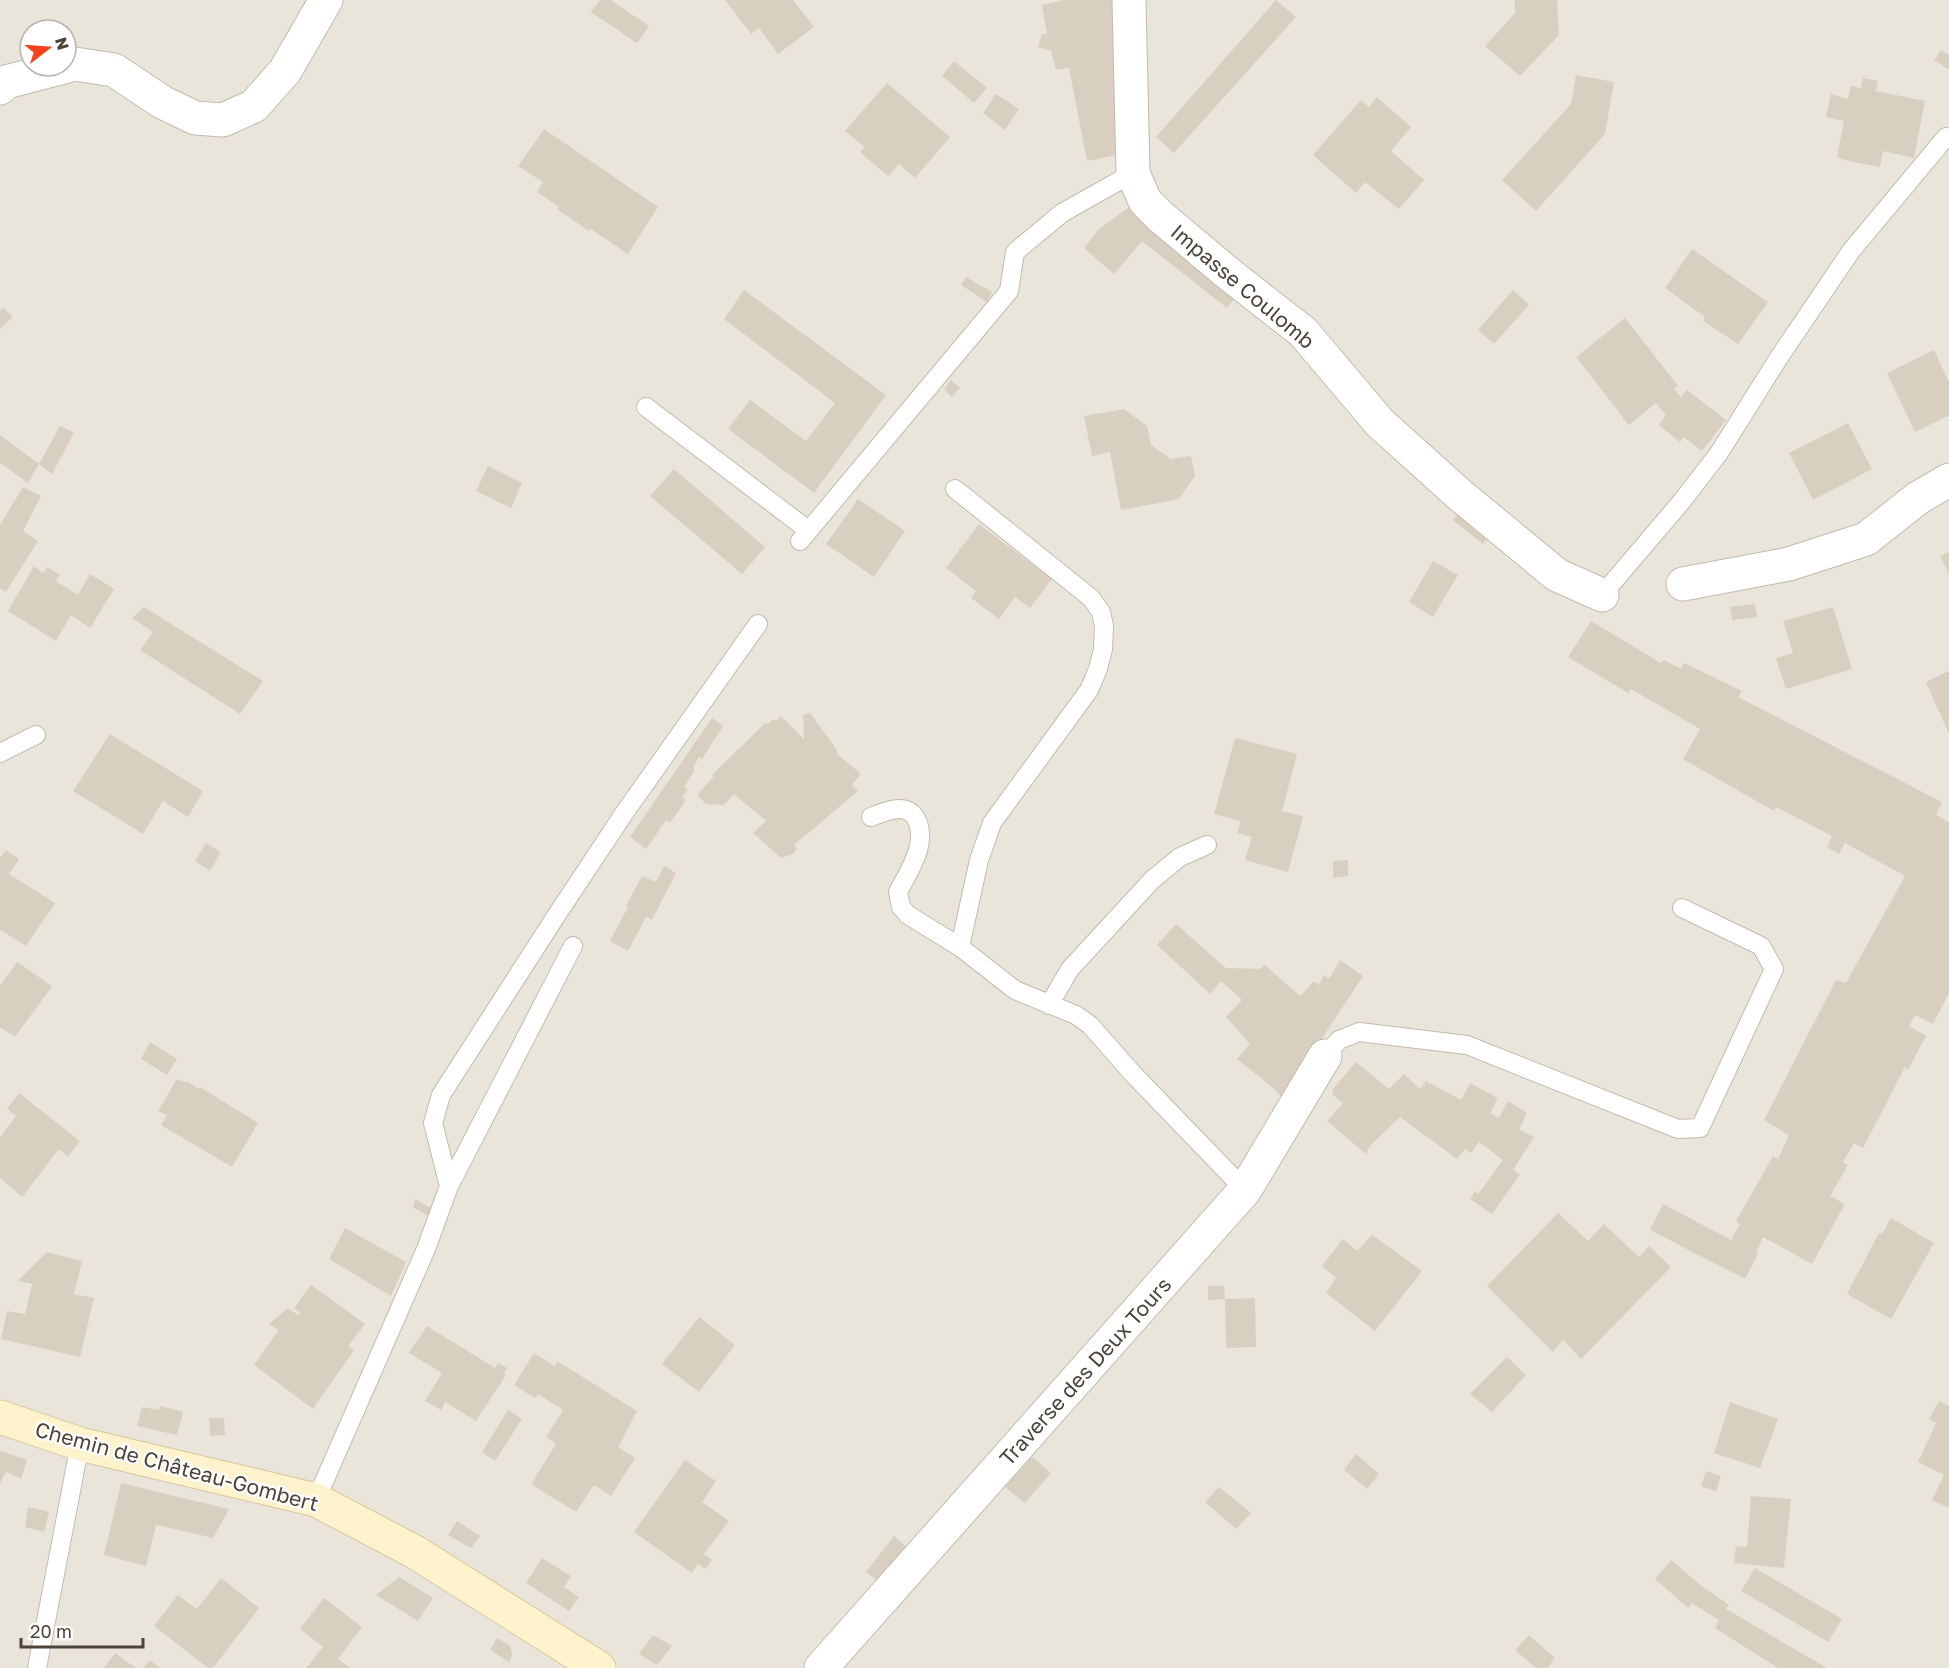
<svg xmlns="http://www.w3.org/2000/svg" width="1949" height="1668" font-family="'Golos Text',sans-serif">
<rect width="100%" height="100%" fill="#f6f3ec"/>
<path fill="#eae5da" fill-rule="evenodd" d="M0,0H1949V1668H0ZM30,30H66V66H30Z"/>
<g fill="#d8cfc1">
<path d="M600,0H611L649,26L637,43L591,12Z"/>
<path d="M725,0H793L814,27L778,54L759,28L751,34Z"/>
<path d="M1065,0H1121L1122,154L1087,161L1069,68L1056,70L1051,51L1038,47L1042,34H1047L1042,5Z"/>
<path d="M1276,0L1296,17L1174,153L1156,137Z"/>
<path d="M1515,0H1557L1559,35L1520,76L1485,46L1515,13Z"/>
<path d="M1941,50L1949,55V70L1934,60Z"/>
<path d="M954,61L987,88L974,103L942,76Z"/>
<path d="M1576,75L1614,82L1605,134L1536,211L1502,180L1571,104Z"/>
<path d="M1863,78L1878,81L1876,91L1925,101L1914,158L1883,151L1880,167L1848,161L1837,157L1844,121L1826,117L1831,94L1848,99L1851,86L1861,88Z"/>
<path d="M887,83L950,137L915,178L899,164L888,176L860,152L865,147L845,131Z"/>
<path d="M996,94L1019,109L1005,130L983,113Z"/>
<path d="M1377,97L1411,127L1391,151L1424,180L1399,209L1365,182L1356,193L1313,155L1361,100L1369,107Z"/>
<path d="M544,129L658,207L628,254L591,229L589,231L557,209L559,207L537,192L543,182L518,166Z"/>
<path d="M1136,202L1239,293L1227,308L1142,241L1114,274L1084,248L1099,229Z"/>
<path d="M1692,249L1768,302L1738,344L1703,321L1705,317L1665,288Z"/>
<path d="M966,277L992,292L987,302L961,285Z"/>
<path d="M744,290L886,395L814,493L728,429L750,400L806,441L835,403L724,319Z"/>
<path d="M1513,290L1529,305L1494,344L1478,330Z"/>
<path d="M3,307L13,317L0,329V311Z"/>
<path d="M1625,318L1678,386L1674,389L1681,397L1687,390L1726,420L1702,451L1684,437L1680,442L1659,425L1666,415L1656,403L1629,425L1576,357Z"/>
<path d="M1934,350L1949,382V415L1915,432L1887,373Z"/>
<path d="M951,380L960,388L952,397L944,389Z"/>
<path d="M1124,409L1147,426L1151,445L1171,459L1191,456L1195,476L1179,499L1121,510L1110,452L1092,456L1084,416Z"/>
<path d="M1848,423L1872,469L1813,500L1789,453Z"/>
<path d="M60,426L74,433L52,474L39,464Z"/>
<path d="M0,435L39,464L28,483L0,463Z"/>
<path d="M488,466L522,483L511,508L476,491Z"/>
<path d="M674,469L765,547L742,574L650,496Z"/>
<path d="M23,487L41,496L23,531L38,541L6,592L0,588V525Z"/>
<path d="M858,499L905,531L874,577L826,544Z"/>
<path d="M1464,505L1495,529L1483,544L1453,520Z"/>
<path d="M979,524L1052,579L1030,608L1015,597L999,619L971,598L976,591L946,568Z"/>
<path d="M1949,552V574L1940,556Z"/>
<path d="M1433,561L1458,575L1433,617L1409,602Z"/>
<path d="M34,566L43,573L47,567L60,575L56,581L78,595L90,574L114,589L90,628L71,615L56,641L8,611Z"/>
<path d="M1755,604L1757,617L1732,620L1730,607Z"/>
<path d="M144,607L263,681L240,714L140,650L153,632L132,618Z"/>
<path d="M1833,607L1852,669L1786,689L1776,658L1793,653L1783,621Z"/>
<path d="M1591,621L1661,663L1664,660L1681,669L1684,663L1742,691L1738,697L1942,802L1936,815L1949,822V993L1933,1024L1915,1015L1909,1026L1926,1036L1908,1070L1905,1067L1863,1148L1854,1143L1843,1162L1848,1165L1830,1196L1845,1204L1812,1264L1763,1237L1756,1252L1758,1254L1745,1279L1650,1230L1663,1204L1731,1240L1740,1224L1736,1221L1773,1156L1778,1159L1789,1135L1764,1120L1836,980L1846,983L1905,876L1845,843L1839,854L1827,847L1832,836L1776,807L1774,811L1683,759L1700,729L1631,689L1628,693L1568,657Z"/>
<path d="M1949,671V734L1926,682Z"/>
<path d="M810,713L837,750V754L861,774L852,785L858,791L794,845L797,848L793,854L781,858L753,833L766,821L734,794L724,805L706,804L697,795L714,776L712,775L765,723L767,724L774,719L776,721L781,716L804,739L803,715Z"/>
<path d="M712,718L723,726L702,759L699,757L693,768L695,770L684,787L688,790L682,797L686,800L670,823L666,820L646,849L630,837Z"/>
<path d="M110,734L203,791L188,817L163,801L143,834L73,791Z"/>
<path d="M1235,738L1297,754L1282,811L1303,816L1288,872L1245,860L1252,837L1237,833L1241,821L1214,814Z"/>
<path d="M206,843L221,852L210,871L195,861Z"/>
<path d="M6,850L19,859L9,874L55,903L26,946L0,930V858Z"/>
<path d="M1348,860V876L1333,878V861Z"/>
<path d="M664,866L676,873L652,920L646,917L628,951L610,941L628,907L626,906L642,876L656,882Z"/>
<path d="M1176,924L1226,968L1260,969L1265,965L1300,996L1314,981L1319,985L1324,975L1329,979L1340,960L1363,976L1317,1046L1286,1101L1271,1086L1237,1059L1250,1044L1226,1017L1242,1000L1221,981L1210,994L1157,945Z"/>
<path d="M17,962L52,986L15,1037L0,1027V986Z"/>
<path d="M150,1042L177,1059L167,1075L141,1059Z"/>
<path d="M1356,1062L1389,1089L1404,1074L1420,1089L1426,1081L1461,1100L1470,1083L1498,1098L1490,1113L1499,1118L1508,1101L1527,1113L1519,1130L1534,1137L1513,1170L1520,1175L1492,1214L1470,1199L1475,1191L1478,1194L1503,1160L1479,1142L1471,1153L1465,1149L1457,1159L1400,1117L1370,1146L1366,1154L1327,1121L1343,1103L1333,1095L1332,1090Z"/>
<path d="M177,1079L186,1083V1081L199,1089L200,1087L258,1123L232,1167L161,1125L167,1115L158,1111Z"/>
<path d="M19,1093L80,1141L68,1157L59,1149L22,1197L0,1178V1137L16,1116L7,1109Z"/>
<path d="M415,1199L433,1209L430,1217L413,1207Z"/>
<path d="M1558,1213L1588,1241L1604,1224L1639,1257L1649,1246L1671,1267L1581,1359L1563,1340L1553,1352L1487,1286Z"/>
<path d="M1891,1218L1934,1243L1891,1319L1847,1294L1879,1233L1882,1234Z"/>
<path d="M345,1228L406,1262L391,1296L329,1259Z"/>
<path d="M1372,1235L1422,1271L1375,1331L1326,1293L1336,1278L1322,1266L1343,1239L1357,1251Z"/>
<path d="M47,1252L82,1261L74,1294L94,1298L80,1357L1,1339L7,1311L25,1314L32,1284L18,1281Z"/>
<path d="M311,1285L365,1324L348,1346L354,1350L313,1409L254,1365L279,1330L269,1324L288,1308L298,1315L301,1313L294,1308Z"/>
<path d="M1208,1286H1224L1225,1299L1208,1300Z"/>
<path d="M1255,1298L1256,1347L1226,1348L1225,1299Z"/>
<path d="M699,1317L735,1345L699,1392L662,1364Z"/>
<path d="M427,1326L495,1368L498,1363L507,1368L504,1373L506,1375L476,1421L445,1402L441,1410L425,1401L442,1373L409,1353Z"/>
<path d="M534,1353L555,1366L557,1361L637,1411L618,1447L635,1458L611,1496L594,1485L576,1512L531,1484L556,1444L546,1437L563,1410L538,1394L535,1398L514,1385Z"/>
<path d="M1507,1357L1526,1375L1492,1412L1470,1394Z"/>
<path d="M1939,1401L1949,1406V1508L1932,1500L1944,1475L1918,1462L1936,1423L1929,1419Z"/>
<path d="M1730,1402L1778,1419L1760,1468L1714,1453Z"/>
<path d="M160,1406L183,1412L177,1435L137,1426L142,1407L159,1410Z"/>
<path d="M508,1410L522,1419L495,1461L482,1452Z"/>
<path d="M209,1418H224L225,1435L210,1436Z"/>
<path d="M0,1451L27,1460L21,1479L6,1472L0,1483Z"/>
<path d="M1356,1454L1379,1474L1367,1489L1344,1470Z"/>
<path d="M1032,1457L1051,1473L1025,1503L1005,1487Z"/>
<path d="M685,1460L716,1481L702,1502L729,1521L704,1554L712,1560L705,1569L698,1564L692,1573L634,1532Z"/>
<path d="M1706,1471L1721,1476L1716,1491L1701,1486Z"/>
<path d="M121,1483L229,1509L213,1538L156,1525L146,1566L104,1555Z"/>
<path d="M1219,1487L1251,1513L1236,1529L1205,1502Z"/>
<path d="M1751,1496L1791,1499L1784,1568L1734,1563L1736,1546L1747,1547Z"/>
<path d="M28,1507L49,1512L44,1532L25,1527Z"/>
<path d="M457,1521L480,1536L471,1548L448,1535Z"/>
<path d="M894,1536L909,1549L879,1582L866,1572Z"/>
<path d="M542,1558L571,1576L564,1587L579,1597L569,1611L526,1583Z"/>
<path d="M1671,1560L1704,1588L1729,1605L1726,1609L1827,1668H1778L1715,1628L1719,1620L1692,1603L1688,1608L1655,1579Z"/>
<path d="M1755,1568L1842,1619L1828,1642L1741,1591Z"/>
<path d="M399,1577L433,1598L418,1621L376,1595Z"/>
<path d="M221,1578L259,1608L213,1668H208L154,1626L178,1595L197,1609Z"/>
<path d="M324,1598L362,1627L338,1659L350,1668H306L323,1647L300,1629Z"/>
<path d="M653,1635L672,1646L657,1665L639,1654Z"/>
<path d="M1529,1635L1555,1658L1547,1668H1536L1515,1650Z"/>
<path d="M497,1638L509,1645L511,1649L512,1655L509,1662L490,1650Z"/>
<path d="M115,1653L136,1668H104Z"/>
<path d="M150,1660L152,1662L160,1668H143Z"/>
</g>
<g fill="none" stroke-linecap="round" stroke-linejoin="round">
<defs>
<g id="lane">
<path d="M646,407L808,530"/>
<path d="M955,489L1091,598L1101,612L1104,626L1103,649L1098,669L1089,690L992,823L979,860L960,947"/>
<path d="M800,541L1009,291L1015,252L1062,213L1133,173"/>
<path d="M1602,595L1682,501L1719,453L1778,359L1851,251L1946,137"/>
<path d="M0,753L36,735"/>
<path d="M871,817C884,812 905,802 915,817C930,841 909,871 898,892L901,907L908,915L960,947L1015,990L1076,1015L1090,1025L1133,1074L1245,1190"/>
<path d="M1049,1005L1070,969L1153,879L1180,857L1207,845"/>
<path d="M1325,1056L1339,1040L1359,1032L1467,1045L1678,1129L1700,1128L1774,969L1761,946L1682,908"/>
<path d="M449,1186L573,946"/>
<path d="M316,1500L426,1249L449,1186L433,1123L441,1095L556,916L625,812L758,624"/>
<path d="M37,1668L80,1444"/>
</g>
<g id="street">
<path d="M1129,0L1133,173L1145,201L1161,217L1229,274L1303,332L1380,423L1460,495L1557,575L1602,595"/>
<path d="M0,88L6,82L75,64L114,70L162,102L195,118L223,120L254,106L285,71L326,0"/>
<path d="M1683,584L1789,564L1866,539L1918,498L1949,480"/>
<path d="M821,1668L1245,1190L1325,1056"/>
</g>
<path id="secondary" d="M0,1417L80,1444L316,1500L415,1552L599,1668"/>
</defs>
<use href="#lane" stroke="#c2bbae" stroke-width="20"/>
<use href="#street" stroke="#c2bbae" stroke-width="35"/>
<use href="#secondary" stroke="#d6c79b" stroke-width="35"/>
<use href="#lane" stroke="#fff" stroke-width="18"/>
<use href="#street" stroke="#fff" stroke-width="33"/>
<use href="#secondary" stroke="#fff3cd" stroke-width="33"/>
</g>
<g text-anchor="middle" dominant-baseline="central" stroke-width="4.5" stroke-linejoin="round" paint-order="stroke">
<g font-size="21" fill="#4b4439" stroke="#fff">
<text transform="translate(1243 286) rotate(40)">Impasse Coulomb</text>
<text transform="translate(1085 1371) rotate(-48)">Traverse des Deux Tours</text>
<text transform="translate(177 1466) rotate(15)">Chemin de Château-Gombert</text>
</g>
</g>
<g transform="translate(48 48) rotate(73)"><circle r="28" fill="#ffffff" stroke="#b7b4b0" stroke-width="1.5"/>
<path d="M0-4.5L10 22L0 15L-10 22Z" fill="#fc3f1d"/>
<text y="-9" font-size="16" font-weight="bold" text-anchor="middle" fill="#4b4439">N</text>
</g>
<path d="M21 1638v9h122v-9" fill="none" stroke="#4b4439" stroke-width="3"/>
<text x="30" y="1638" font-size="18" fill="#4b4439" stroke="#ffffff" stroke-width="4.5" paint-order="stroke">20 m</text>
</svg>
